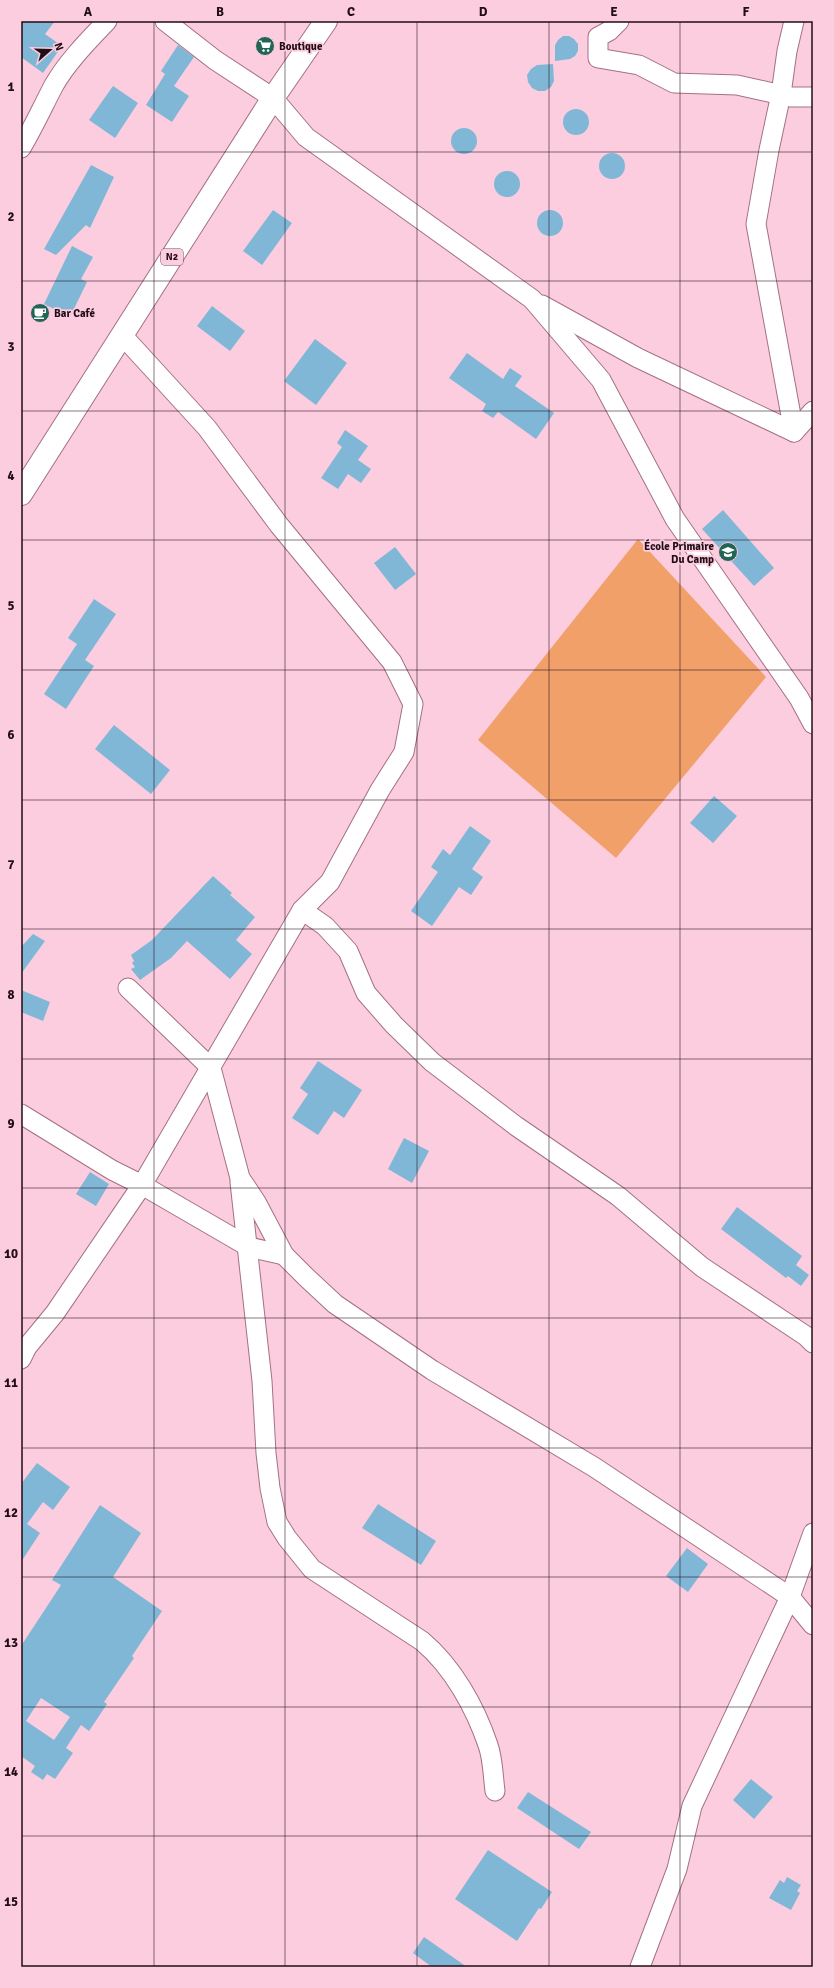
<svg xmlns="http://www.w3.org/2000/svg" width="834" height="1988" font-family="Signika,sans-serif">
<rect width="100%" height="100%" fill="#fccddf"/>
<path fill="#f1a06a" d="M638,539L766,677L616,858L478,740Z"/>
<g fill="#80b7d6" fill-rule="evenodd">
<path d="M21,21H55L45,34L62,46L43,73L21,57Z"/>
<path d="M563,36H569L574,39L578,44V51L575,56L570,59L555,61V45L558,40Z"/>
<path d="M178,45L194,57L174,86L189,96L172,122L146,105L165,74L161,71Z"/>
<path d="M553,64L554,81L551,87L545,91H538L532,88L528,82L527,75L531,69L537,65Z"/>
<path d="M113,86L138,103L115,138L89,120Z"/>
<circle cx="576" cy="122" r="13"/>
<circle cx="464" cy="141" r="13"/>
<circle cx="612" cy="166" r="13"/>
<path d="M91,165L114,177L90,228L86,225L56,255L44,249Z"/>
<circle cx="507" cy="184" r="13"/>
<circle cx="550" cy="223" r="13"/>
<path d="M273,210L292,223L262,265L243,251Z"/>
<path d="M72,246L93,257L81,279L87,282L70,317L44,304Z"/>
<path d="M212,306L245,331L230,351L197,326Z"/>
<path d="M315,339L347,363L316,405L284,381Z"/>
<path d="M467,353L503,379L510,368L522,376L515,386L554,413L536,439L498,412L493,418L482,411L486,404L449,378Z"/>
<path d="M345,430L368,446L358,460L371,469L361,483L348,474L338,489L321,478L342,447L337,443Z"/>
<path d="M723,510L774,568L754,586L702,529Z"/>
<path d="M395,547L416,574L395,590L374,563Z"/>
<path d="M94,599L116,614L85,660L94,666L66,709L44,694L77,644L68,638Z"/>
<path d="M114,725L170,770L151,794L95,749Z"/>
<path d="M714,796L737,816L713,843L690,823Z"/>
<path d="M470,826L491,841L472,869L483,877L471,895L459,887L432,926L411,911L438,872L431,867L443,849L450,855Z"/>
<path d="M213,876L232,893L230,895L255,917L236,940L252,954L230,979L187,941L171,958L140,980L131,969L135,967L132,963L134,961L131,955L152,940Z"/>
<path d="M33,934L45,941L21,974V947Z"/>
<path d="M21,990L50,1002L43,1021L21,1012Z"/>
<path d="M318,1061L362,1090L344,1118L334,1111L318,1135L292,1118L308,1094L300,1088Z"/>
<path d="M404,1138L429,1151L412,1183L388,1169Z"/>
<path d="M90,1172L109,1184L96,1206L76,1194Z"/>
<path d="M737,1207L802,1256L796,1265L809,1275L801,1286L788,1276L786,1278L721,1229Z"/>
<path d="M37,1463L70,1487L53,1510L43,1502L27,1524L40,1533L21,1562V1484Z"/>
<path d="M378,1504L436,1541L421,1565L362,1528Z"/>
<path d="M100,1505L141,1533L113,1577L162,1611L132,1656L134,1658L104,1702L107,1704L89,1731L81,1725L66,1748L73,1753L55,1779L47,1774L43,1780L31,1772L35,1766L21,1756V1646L61,1585L52,1580ZM41,1698L70,1717L54,1740L26,1721Z"/>
<path d="M687,1548L708,1564L688,1592L666,1576Z"/>
<path d="M751,1779L773,1797L754,1819L733,1800Z"/>
<path d="M528,1792L591,1832L579,1849L517,1808Z"/>
<path d="M488,1850L552,1892L541,1909L539,1908L517,1941L455,1899Z"/>
<path d="M787,1877L801,1885L797,1891L800,1893L791,1910L769,1898L780,1880L784,1883Z"/>
<path d="M424,1937L467,1967H432L413,1953Z"/>
</g>
<g fill="none" stroke-linecap="round" stroke-linejoin="round">
<defs>
<g id="minor">
<path d="M165,21L215,60L273,98L306,137L532,299L601,380L675,519L799,698L813,724"/>
<path d="M619,21L609,31L598,37V58L639,65L674,83L737,85L791,97H813"/>
<path d="M794,21L787,51L781,94L769,150L756,224L794,432"/>
<path d="M21,148C33,128 43,106 54,85C68,61 88,41 107,21"/>
<path d="M542,305L638,358L794,432L813,411"/>
<path d="M302,910L325,926L348,951L366,993L394,1025L432,1062L516,1126L618,1196L702,1267L806,1336L813,1343"/>
<path d="M128,988L211,1068L240,1178L256,1202L284,1255L306,1277L335,1304L432,1370L594,1467L790,1597L813,1625"/>
<path d="M21,1114L112,1170L142,1185L249,1247L284,1255"/>
<path d="M240,1182L262,1381L266,1453L270,1488L277,1522L287,1538L312,1569L422,1641C453,1667 475,1707 488,1745C493,1759 493,1776 495,1791"/>
<path d="M21,1359L27,1347L55,1313L142,1185L302,910L330,882L380,790L404,752L413,704L392,662L279,525L207,428L122,335"/>
<path d="M640,1967L677,1869L692,1806L790,1597L813,1533"/>
</g>
<path id="trunk" d="M21,494L273,98L326,21"/>
</defs>
<use href="#minor" stroke="#a47085" stroke-width="21"/>
<use href="#trunk" stroke="#a47085" stroke-width="24"/>
<use href="#minor" stroke="#fff" stroke-width="19"/>
<use href="#trunk" stroke="#fff" stroke-width="22"/>
</g>
<path fill="none" stroke="#210d16" stroke-width="1" stroke-opacity="0.55" d="M154,21V1967M285,21V1967M417,21V1967M549,21V1967M680,21V1967M21,152H813M21,281H813M21,411H813M21,540H813M21,670H813M21,800H813M21,929H813M21,1059H813M21,1188H813M21,1318H813M21,1448H813M21,1577H813M21,1707H813M21,1836H813"/>
<defs>
<symbol id="supermarket-disc" viewBox="-11 -11 22 22"><circle r="9.5" fill="#236555" stroke="#fccddf"/><path d="M-6-5.5h2.5l.6 2H6L4.5 2H-2.5L-4.4-4H-6ZM-1.5 3.2a1.3 1.3 0 1 0 .1 0ZM3 3.2a1.3 1.3 0 1 0 .1 0Z" fill="#fff"/></symbol>
<symbol id="cafe-disc" viewBox="-11 -11 22 22"><circle r="9.5" fill="#236555" stroke="#fccddf"/><path d="M-5.5-4.5H6V0H3Q3 3.5 0 3.5H-2.5Q-5.5 3.5-5.5 0ZM3-3.2v2h1.7v-2ZM-6 4.5H4V6H-6Z" fill="#fff"/></symbol>
<symbol id="school-disc" viewBox="-11 -11 22 22"><circle r="9.5" fill="#236555" stroke="#fccddf"/><path d="M0-5L7-2L0 1L-7-2ZM-4 1L0 2.5L4 1V4Q0 6-4 4Z" fill="#fff"/></symbol>
</defs>
<g fill-rule="evenodd">
<use href="#supermarket-disc" x="254" y="35" width="22" height="22"/>
<use href="#cafe-disc" x="29" y="302" width="22" height="22"/>
<use href="#school-disc" x="717" y="541" width="22" height="22"/>
</g>
<g text-anchor="middle" dominant-baseline="central" stroke-width="3.5" stroke-linejoin="round" paint-order="stroke">
<rect fill="#fccddf" stroke="#634752" stroke-width="1" x="161" y="249" width="22" height="16" rx="3"/>
<g font-size="10" font-weight="bold" fill="#210d16">
<text x="172" y="257">N2</text>
</g>
<g font-size="11" font-weight="bold" fill="#210d16" stroke="#fccddf" text-anchor="start">
<text x="279" y="46">Boutique</text>
<text x="54" y="313">Bar Café</text>
<text x="714" y="546" text-anchor="end">École Primaire<tspan x="714" dy="13">Du Camp</tspan></text>
</g>
</g>
<rect width="834" height="1988" fill="none" stroke="#fccddf" stroke-width="44"/>
<g transform="translate(50 50) rotate(70)" stroke="#fccddf" stroke-width="3" paint-order="stroke">
<path d="M0-3L7 15L0 10L-7 15Z" fill="#210d16"/>
<text y="-6" font-size="11" font-weight="bold" text-anchor="middle" fill="#210d16">N</text>
</g>
<rect x="22" y="22" width="790" height="1944" fill="none" stroke="#210d16" stroke-width="1.5"/>
<g font-size="13" text-anchor="middle" font-weight="bold" fill="#210d16">
<text x="88" y="16">A</text>
<text x="220" y="16">B</text>
<text x="351" y="16">C</text>
<text x="483" y="16">D</text>
<text x="614" y="16">E</text>
<text x="746" y="16">F</text>
<text x="11" y="91">1</text>
<text x="11" y="221">2</text>
<text x="11" y="351">3</text>
<text x="11" y="480">4</text>
<text x="11" y="610">5</text>
<text x="11" y="739">6</text>
<text x="11" y="869">7</text>
<text x="11" y="999">8</text>
<text x="11" y="1128">9</text>
<text x="11" y="1258">10</text>
<text x="11" y="1387">11</text>
<text x="11" y="1517">12</text>
<text x="11" y="1647">13</text>
<text x="11" y="1776">14</text>
<text x="11" y="1906">15</text>
</g>
</svg>
